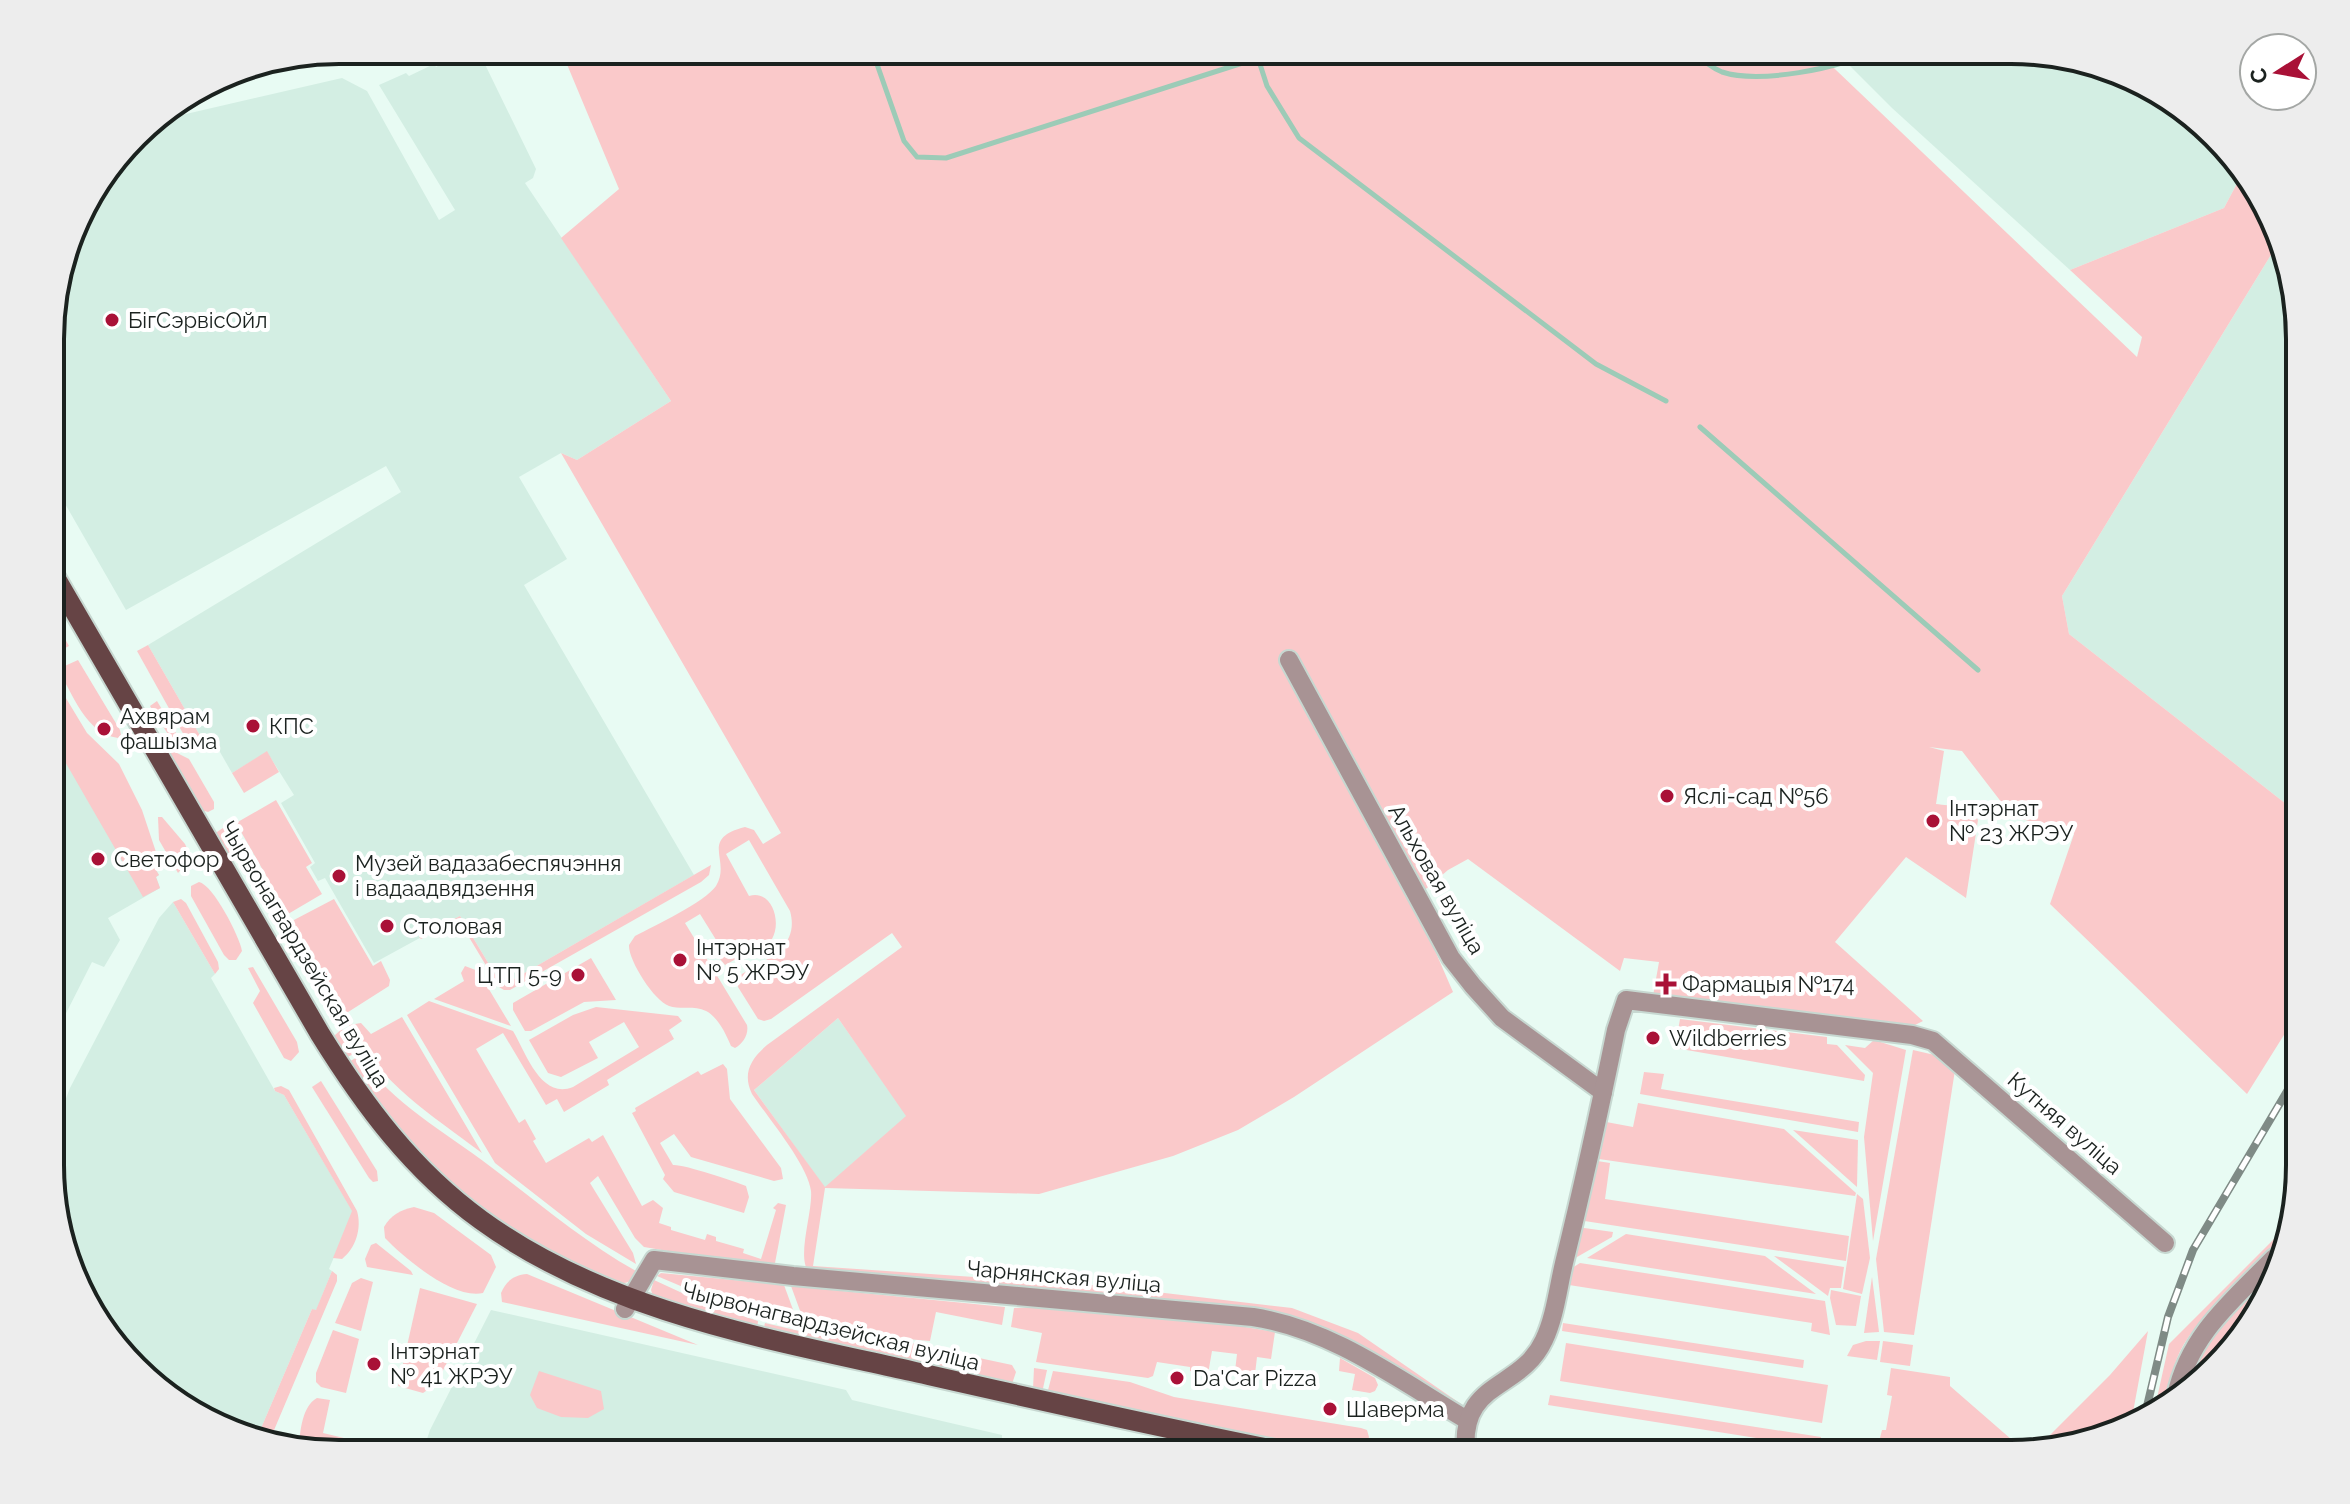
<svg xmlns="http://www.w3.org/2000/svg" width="2350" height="1504" font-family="Raleway,sans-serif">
<rect width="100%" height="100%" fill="#e8fbf3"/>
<g fill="#d3eee3">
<path d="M478,50L536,169L533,178L525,183L671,401L577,460L561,453L519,477L567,559L524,585L694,875L502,986L460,916L374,963L325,878L318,881L310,867L315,863L281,803L294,795L267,752L232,773L212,738L202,739L148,645L401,492L386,466L126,610L52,481V302L80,211L141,131L173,117L342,78L367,91L439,220L455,210L379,85L406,73L409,76L434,64L436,67L459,55Z"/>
<path d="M1834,50H2011L2103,65L2171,98L2242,174L2224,208L2070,270L1892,108Z"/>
<path d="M2277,245L2299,320V814L2069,634L2062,596Z"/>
<path d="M52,689L159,875L156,877L160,888L108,918L120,940L104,967L92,962L52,1041Z"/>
<path d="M173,902L215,974L211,978L275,1091L284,1095L353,1212L329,1269L332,1271L316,1311L312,1309L256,1440L247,1439L179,1406L98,1325L52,1202V1135L70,1088L159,918Z"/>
<path d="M838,1018L907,1116L825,1188L754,1090Z"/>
<path d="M491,1310L846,1390L852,1400L1002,1435V1438L1011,1441L1012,1438L1022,1440V1443L1039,1447L1041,1439L1052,1441L1050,1450L1066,1454L1068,1445L1079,1447L1078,1454H422L430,1430Z"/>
</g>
<g fill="#fac9ca" fill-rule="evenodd">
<path d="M561,50H1815L2137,357L2142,337L2070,270L2224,208L2242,174L2261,194L2277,245L2062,596L2069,634L2299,814V1011L2247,1094L2050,904L2074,834L2012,816L1962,751L1929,747L1944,751L1936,804C1951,806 1970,805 1978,820L1966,898L1906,857L1835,942L1923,1021L1913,1026L1653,996L1659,962L1624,958L1620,971L1468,859L1448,870L1413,900L1453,992L1294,1097L1238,1130L1173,1156L1039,1194L825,1188L813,1266L1106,1286L1292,1308L1358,1333L1464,1406L1462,1407L1323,1331L809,1272C796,1258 813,1212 811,1191C808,1165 768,1118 752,1094C742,1073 751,1059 767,1045L902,947L892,933L771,1019L764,1021L758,1019L738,987L737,980L742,974C767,959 800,947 790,911L749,840L726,854L749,896C772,889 782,922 772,939L725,965L715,953L718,943L700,914L685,923L747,1025C749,1034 743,1044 735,1048L731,1046C726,1034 718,1017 706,1011C694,1005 681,1010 669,1006C654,1001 628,960 629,945L635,936C654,926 705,902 716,886C732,860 698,839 745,827L754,830L763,844L781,833L561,453L577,460L671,401L561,238L619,189ZM838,1018L906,1116L825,1187L754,1090Z"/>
<path d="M52,616L69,646L52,655Z"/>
<path d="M148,645L202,739L190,746L137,651Z"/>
<path d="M78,660L120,730L121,735L118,738C86,734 72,693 58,669Z"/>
<path d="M52,675L87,733L119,764L142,810L157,855L151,862L159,875L156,877L160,888L143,897L52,739Z"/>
<path d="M157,701L180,740L171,739L150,706Z"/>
<path d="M167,748L189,759L214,802V809L208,812L198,809L165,750Z"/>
<path d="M267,751L279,772L244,793L232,773Z"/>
<path d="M276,800L312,863L306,867L322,894L288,914L236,823Z"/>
<path d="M158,817H162L185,844L189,853L187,863L178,873L159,840Z"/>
<path d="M223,828L230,831L239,847L240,850L230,855H225L214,834Z"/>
<path d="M711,865L709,875L701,882L510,990H504L499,987L458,919L421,939L419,937L460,916L502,986Z"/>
<path d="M199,882C213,885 239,935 242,951L236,960H229L224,955L191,896V886Z"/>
<path d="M181,899L186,903L218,962L219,969L215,974L173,902Z"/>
<path d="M334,899L373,966L381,961L390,980L389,986L345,1014L292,921Z"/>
<path d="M591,958L616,1000L584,1002L531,1031H525L513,1010V1003Z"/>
<path d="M465,966L478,971L511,1026L434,999L464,981L461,973Z"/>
<path d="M253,967L297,1042L299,1052L291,1061L284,1058L253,1003L260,991L248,968Z"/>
<path d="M429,1001L513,1031C526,1053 541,1100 573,1087L639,1047L624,1022L589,1042L598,1058L561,1077L548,1073L529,1040L573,1015L596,1007L678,1016L682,1021L669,1030L674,1039L607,1080L609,1085L564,1112L557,1099L546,1105L503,1033L476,1049L519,1123L525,1119L536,1139L533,1141L546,1163L589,1138L592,1142L603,1135L642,1206L653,1200L663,1208L659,1223L671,1227V1230L705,1240L707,1234L716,1237V1241L744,1249L743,1253L761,1259L776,1210L773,1208L778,1203L786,1205L775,1263L764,1267L644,1247L635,1238L598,1176L590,1183L633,1253L636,1264L586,1234L495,1163L407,1015Z"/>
<path d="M402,1017L482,1153C429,1113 382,1085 349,1025L361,1023L371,1034Z"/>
<path d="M1680,1019L1827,1037V1044L1837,1045L1865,1075L1864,1081L1675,1048Z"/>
<path d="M342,1029L357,1052L344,1059L334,1040L335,1035Z"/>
<path d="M1874,1040L1906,1050L1873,1241L1864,1137L1873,1073L1845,1045L1865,1048Z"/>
<path d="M1913,1050L1939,1056L1955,1070L1914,1335L1884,1332L1876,1259Z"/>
<path d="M359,1056C393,1104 444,1131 491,1167C539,1203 583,1241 636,1271C634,1277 632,1282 624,1283C615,1284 604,1277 596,1273C534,1248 475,1210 427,1163C398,1135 372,1095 347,1063Z"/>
<path d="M723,1064L727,1069L730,1099L781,1168L783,1179L774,1181L691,1157L674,1134L660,1143L673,1165C683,1164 734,1181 746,1186L749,1197L744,1213L674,1192L663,1179L665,1175L632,1113L636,1111L635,1108L698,1071L701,1075Z"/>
<path d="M1644,1072L1664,1074L1661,1089L1859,1122L1858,1132L1640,1094Z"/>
<path d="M321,1081L377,1171L378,1181L373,1182L369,1178L312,1087Z"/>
<path d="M281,1086L289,1090L357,1211C362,1228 356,1248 342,1259L333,1258L352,1211L284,1095L275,1091L274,1088Z"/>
<path d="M1638,1103L1784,1129L1856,1193L1855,1196L1592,1158L1601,1121L1633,1127Z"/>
<path d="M1793,1130L1858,1140L1857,1187Z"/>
<path d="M1591,1160L1610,1163L1605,1199L1849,1236L1846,1261L1578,1220Z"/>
<path d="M1857,1194L1863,1199L1870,1258L1862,1294L1843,1289Z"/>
<path d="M414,1207L434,1213L491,1255L496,1267L483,1293C454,1300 404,1258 385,1238L384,1227C391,1215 400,1210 414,1207Z"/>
<path d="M1577,1227L1613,1232L1612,1237L1570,1261Z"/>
<path d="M2284,1229L2279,1243C2250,1273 2205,1309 2184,1344C2173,1362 2169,1384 2167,1405L2153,1416L2169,1344Z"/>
<path d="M1626,1234L1765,1256L1816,1294L1587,1258Z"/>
<path d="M376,1243L411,1271L413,1275L367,1267L365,1259L371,1245Z"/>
<path d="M1774,1256L1844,1267L1841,1288H1830L1828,1296Z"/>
<path d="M1580,1263L1825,1301L1830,1335L1811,1331L1812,1323L1569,1285L1572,1268Z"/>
<path d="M332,1271L337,1275V1281L269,1442L256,1440L312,1309L316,1310Z"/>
<path d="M2269,1272L2252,1325L2190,1383C2200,1339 2240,1303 2269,1272Z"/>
<path d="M661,1273L784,1285L799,1326L735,1309L657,1276Z"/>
<path d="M527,1274L698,1345L502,1302L501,1293C506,1281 514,1275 527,1274Z"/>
<path d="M1872,1277L1879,1332L1864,1333Z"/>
<path d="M361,1278L373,1282L361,1331L335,1323L352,1283Z"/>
<path d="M654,1280L706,1304L758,1321L757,1330L653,1296L651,1290Z"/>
<path d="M791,1286L1005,1307L1002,1325L936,1312L930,1341L827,1332L806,1327Z"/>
<path d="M420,1288L477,1304L436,1384L423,1393L398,1386Z"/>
<path d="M1831,1290L1861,1296L1856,1326L1836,1325L1830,1298Z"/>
<path d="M1042,1307L1227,1324L1275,1332L1271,1359L1257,1357L1255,1374L1235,1371L1237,1354L1212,1351L1208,1374L1190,1371V1367L1157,1362L1153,1376L1148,1378L1036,1362L1042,1333L1011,1327L1014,1308Z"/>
<path d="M765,1323L825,1337L921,1344L927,1348L924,1365L763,1331Z"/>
<path d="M1563,1323L1804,1360L1803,1368L1562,1331Z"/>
<path d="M333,1330L359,1339L346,1393L321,1387L316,1382V1373Z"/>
<path d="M2148,1331L2131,1423L2032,1453L2110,1375Z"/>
<path d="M1866,1341H1880L1877,1360L1847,1356L1853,1345Z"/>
<path d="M1883,1341L1913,1345L1910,1366L1880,1362Z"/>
<path d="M1566,1343L1828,1385L1822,1423L1560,1381Z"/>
<path d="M951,1352L1012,1365L1016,1372L1012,1384L942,1371L939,1366L942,1354Z"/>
<path d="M1340,1358L1375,1378L1378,1385L1375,1391L1370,1393L1352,1390L1355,1374L1339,1371Z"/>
<path d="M1034,1368L1047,1370L1042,1393L1033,1389Z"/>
<path d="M1891,1368L1950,1377V1386L2027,1453H1894L1896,1440L1880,1438L1882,1430H1886L1892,1396L1887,1395Z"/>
<path d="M539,1371L601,1391L604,1409L588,1418L561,1417L537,1408L530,1395Z"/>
<path d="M1053,1371L1130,1382L1174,1397L1361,1428L1367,1430L1369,1437L1363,1454H1329L1240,1437L1047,1394Z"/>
<path d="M1550,1395L1821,1437L1819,1448L1548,1405Z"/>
<path d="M317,1398L330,1400L323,1433L344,1438L338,1454L299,1447C300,1432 302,1406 317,1398Z"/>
<path d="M352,1440L397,1454H347Z"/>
<path d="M1542,1442L1619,1454H1580L1542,1448Z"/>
</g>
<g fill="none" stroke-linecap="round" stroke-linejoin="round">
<g stroke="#9ccbb7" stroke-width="5">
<path d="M872,50L904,141L917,157L946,158L1258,58L1267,86L1299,138L1596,364L1666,401"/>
<path d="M1692,50C1700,58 1712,68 1722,72C1759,84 1840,69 1872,50"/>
<path d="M1258,58L1282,50"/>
<path d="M356,63H380L423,50"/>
<path d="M1700,427L1978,670"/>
</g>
<defs>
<g id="minor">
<path d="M1289,660L1451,958L1473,986L1502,1018L1603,1092"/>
<path d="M625,1309L654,1260L793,1276L1253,1317C1332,1329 1399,1380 1467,1420"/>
<path d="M2176,1396C2189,1335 2232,1301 2274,1258"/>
<path d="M1466,1454C1459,1379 1520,1392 1544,1340C1555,1317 1558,1288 1564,1263C1583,1186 1600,1108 1616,1030L1626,1000L1912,1035L1933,1041L2165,1243"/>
</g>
<path id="major" d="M52,572L320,1034C364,1105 412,1170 481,1220C606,1311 763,1338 911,1371C1039,1400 1166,1429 1295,1454"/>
</defs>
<use href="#minor" stroke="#c7d8d1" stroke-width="22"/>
<use href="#major" stroke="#c7d8d1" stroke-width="24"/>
<use href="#minor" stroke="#a89394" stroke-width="18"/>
<use href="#major" stroke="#664445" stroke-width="20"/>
<defs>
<path id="rail" d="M2144,1419L2168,1317L2193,1250L2299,1071"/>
</defs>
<use href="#rail" stroke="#7f8b86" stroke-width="8"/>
<use href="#rail" stroke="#fff" stroke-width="5" stroke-dasharray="15" stroke-linecap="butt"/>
</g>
<g fill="#a91137" stroke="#fff" stroke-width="3">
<circle cx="112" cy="320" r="8"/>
<circle cx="253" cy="726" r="8"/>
<circle cx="104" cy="729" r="8"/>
<circle cx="1667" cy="796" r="8"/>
<circle cx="1933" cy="821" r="8"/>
<circle cx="98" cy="859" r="8"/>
<circle cx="339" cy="876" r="8"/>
<circle cx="387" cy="926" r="8"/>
<circle cx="680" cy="960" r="8"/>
<circle cx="578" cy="975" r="8"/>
<path d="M1662 972h8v8h8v8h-8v8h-8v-8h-8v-8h8z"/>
<circle cx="1653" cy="1038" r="8"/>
<circle cx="374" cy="1364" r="8"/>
<circle cx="1177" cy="1378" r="8"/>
<circle cx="1330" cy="1409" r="8"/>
</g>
<g text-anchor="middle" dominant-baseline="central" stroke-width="8" stroke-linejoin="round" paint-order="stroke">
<g font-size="22" fill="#1b221f" stroke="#fff" text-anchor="start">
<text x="128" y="320">БігСэрвісОйл</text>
<text x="120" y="716">Ахвярам<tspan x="120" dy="25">фашызма</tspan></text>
<text x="269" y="726">КПС</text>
<text x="1683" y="796">Яслі-сад №56</text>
<text x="1949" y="808">Інтэрнат<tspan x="1949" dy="25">№ 23 ЖРЭУ</tspan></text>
<text x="114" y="859">Светофор</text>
<text x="355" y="863">Музей вадазабеспячэння<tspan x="355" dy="25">і вадаадвядзення</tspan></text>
<text x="403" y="926">Столовая</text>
<text x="696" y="947">Інтэрнат<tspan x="696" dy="25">№ 5 ЖРЭУ</tspan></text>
<text x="562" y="975" text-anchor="end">ЦТП 5-9</text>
<text x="1682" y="984">Фармацыя №174</text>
<text x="1669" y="1038">Wildberries</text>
<text x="390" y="1351">Інтэрнат<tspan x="390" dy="25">№ 41 ЖРЭУ</tspan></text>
<text x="1193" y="1378">Da'Car Pizza</text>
<text x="1346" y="1409">Шаверма</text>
</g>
<g font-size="22" fill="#1b221f" stroke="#fff">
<text transform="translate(1437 879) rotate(60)">Альховая вуліца</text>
<text transform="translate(305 954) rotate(59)">Чырвонагвардзейская вуліца</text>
<text transform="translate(2065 1123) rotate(41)">Кутняя вуліца</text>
<text transform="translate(1064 1276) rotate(5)">Чарнянская вуліца</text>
<text transform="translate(831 1326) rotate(14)">Чырвонагвардзейская вуліца</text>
</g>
</g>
<path d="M0 0H2350V1504H0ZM339 64H2011A275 275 0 0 1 2286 339V1165A275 275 0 0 1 2011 1440H339A275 275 0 0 1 64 1165V339A275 275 0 0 1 339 64Z" fill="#ededed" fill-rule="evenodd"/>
<path fill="none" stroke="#1b221f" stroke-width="4" d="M339 64H2011A275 275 0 0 1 2286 339V1165A275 275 0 0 1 2011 1440H339A275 275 0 0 1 64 1165V339A275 275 0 0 1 339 64Z"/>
<g transform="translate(2278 72) rotate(259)"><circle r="38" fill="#ffffff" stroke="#a4a7a5" stroke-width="2"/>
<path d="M0-6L14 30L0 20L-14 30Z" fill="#a91137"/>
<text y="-12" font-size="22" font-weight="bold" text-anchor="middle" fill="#1b221f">С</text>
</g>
</svg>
